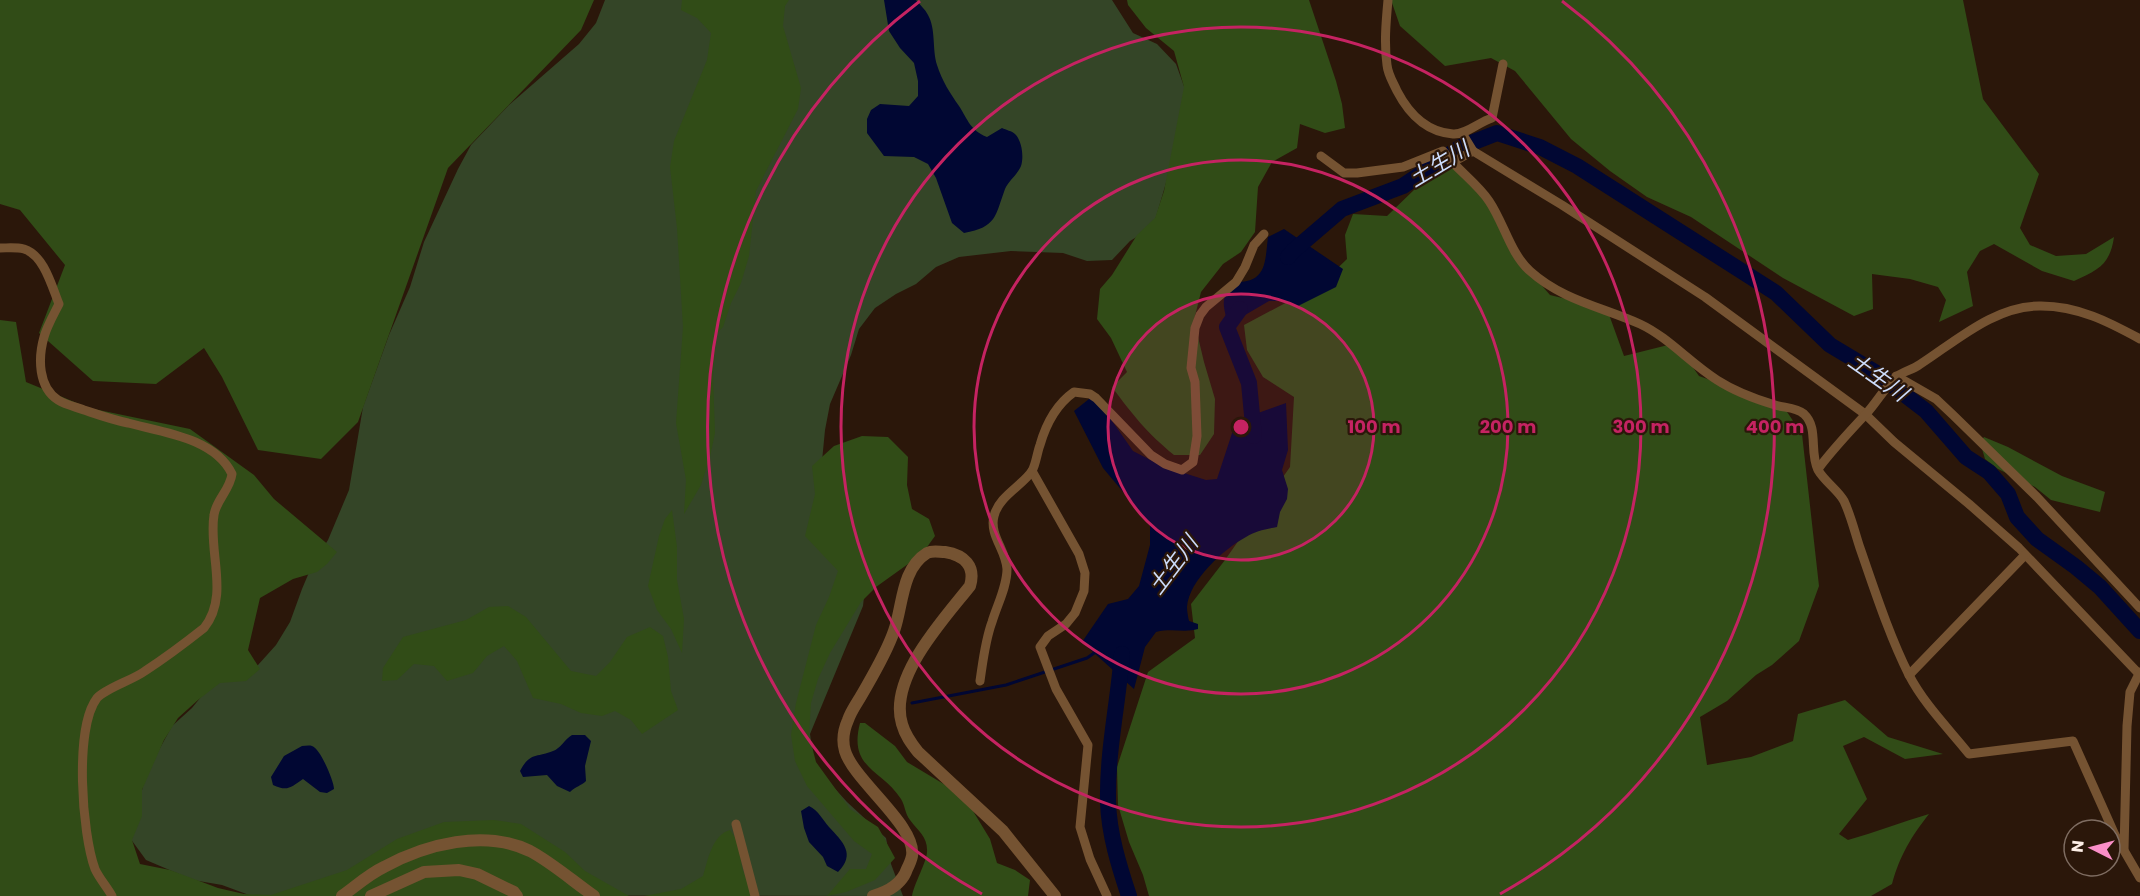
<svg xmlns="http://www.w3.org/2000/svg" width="2140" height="896" font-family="Poppins,'Noto Sans JP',sans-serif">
<rect width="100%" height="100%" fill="#2b170a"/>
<path fill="#344527" d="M605,0H1112L1133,33L1157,44L1176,64L1185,89L1171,166L1153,227L1130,241L1112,260L1087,261L1063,253L1011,251L959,257L936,267L916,284L896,294L875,308L859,329L851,355L830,404L825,430L820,482L866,579L863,606L810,734L814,760L829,782L847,802L886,838L891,864L903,896L249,895L222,885L193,880L146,860L130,838L146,774L172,726L192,708L209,687L258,665L276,645L290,622L302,589L313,563L328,540L349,490L363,407L389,335L410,287L424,242L458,169L471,145L509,105L579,44L596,23Z"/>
<g fill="#314c17">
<path d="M0,0H594L581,30L448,168L358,422L321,459L258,450L222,377L204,348L156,384L93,381L39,333L65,265L20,210L0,204Z"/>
<path d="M682,0H789L785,6L783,26L801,88L798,109L756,191L749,256L741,283L731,303L723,327L716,334L713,375L715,433L710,457L701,485L684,514L686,480L676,423L683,327L677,228L670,167L674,141L707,60L711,33L697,18L681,10Z"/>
<path d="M1127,0H1309L1336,81L1342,104L1345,128L1325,133L1300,124L1297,148L1272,162L1258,187L1255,232L1241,252L1223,264L1201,292L1194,320L1204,362L1215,399L1214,434L1200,455H1174C1147,433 1132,414 1112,387L1127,372L1111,338L1097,319L1100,289L1112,275L1137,235L1155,218L1164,191L1184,87L1174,51L1146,28L1128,5Z"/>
<path d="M1391,0H1963L1983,99L2039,174L2020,228L2030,245L2056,256L2086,254L2114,237C2110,265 2098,270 2074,281L2042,271L1994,244L1980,251L1967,272L1973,306L1939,322L1946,300L1938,287L1910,279L1872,274L1873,309L1854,316L1783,278L1691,217L1647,197L1610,171L1571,139L1515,71L1491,58L1445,66L1400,26Z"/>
<path d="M1444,161L1475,183L1517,257L1550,295L1607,309L1624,356L1676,343L1699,376L1783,406L1802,434L1819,586L1799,641L1772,665L1756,675L1727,701L1700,717L1707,765L1751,757L1793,741L1798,714L1845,700L1888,737L1943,754L1905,759L1864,737L1843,746L1867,799L1839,834L1848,840C1876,832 1902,822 1929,814C1911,837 1900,855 1892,884L1871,896H1149L1143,875L1129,842L1118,805L1117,767L1148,672L1195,638L1191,604L1225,560L1290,467L1294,397L1263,377L1247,350L1244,325L1321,284L1347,259L1345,235L1353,214L1387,216Z"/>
<path d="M0,320L16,322L26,382L89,408L190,429L254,475L274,499L337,552L327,564L317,572L293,579L260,598L248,650L260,669L246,681L220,683L198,700L178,718L164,740L142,790V816L132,840L140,864L170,870L218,888L244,894L271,895L347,870L397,839L444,822L494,820L521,824L565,852L585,871L629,896H0Z"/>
<path d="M862,436L888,437L908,457L907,485L912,509L929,519L935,536L922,554L876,587L861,602L830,653L818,679L811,703L809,735L816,762L850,809L878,827L895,858L875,880L846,892L827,896L850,869H866L872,854L854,841L807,786L795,761L791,735L796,703L816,625L829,597L838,571L805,536L815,494L812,466L834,446Z"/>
<path d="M1984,437L2008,447L2062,476L2105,492L2100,512L2051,500L2035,487L1998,469L1985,459L1980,442Z"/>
<path d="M672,510L677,547V580L684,619L682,653L671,629L657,610L648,586L659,536L665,519Z"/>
<path d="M508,606L526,617L571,671L596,676L610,662L627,637L650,627L663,636L668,657L671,691L678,710L642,734L631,720L615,711L602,716L581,713L561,704L533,698L517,661L504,646L487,656L473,673L447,681L434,666L414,664L397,680L382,681L383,668L403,637L466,620L489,607Z"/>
<path d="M860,723H865L895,746L907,762L957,792L970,806L990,839L997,863L1015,870L1030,880L1028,896H912C914,884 927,861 927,852C928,837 918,831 910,820C905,814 905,805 901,799C882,769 848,769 860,723Z"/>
<path d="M730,830L738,842L742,868L753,896H644L681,889L703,876C708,860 712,835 730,830Z"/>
</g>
<g fill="#010733">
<path d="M884,0H916C920,5 925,9 928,15C936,29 932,49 937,65C942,81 950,93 959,106C968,120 970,130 987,137L1002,128C1006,130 1012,131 1015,134C1022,141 1024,157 1021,166C1018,174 1009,180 1005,189C995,216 997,227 964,233L952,223L936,178L928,164L914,157L884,156L867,133V119L871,110L880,104L909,106L918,96V81L914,63L900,48L889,31Z"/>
<path d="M1284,229L1343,269L1336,287L1296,307L1282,301H1269L1228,325C1223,303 1219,298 1237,282C1267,282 1265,261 1268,237Z"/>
<path d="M1094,395L1133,451L1162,466L1206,480L1217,479L1236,421L1286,403L1288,450L1282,470L1288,489L1287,499L1280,512L1277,527C1266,529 1255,531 1246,537C1224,549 1189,580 1187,607C1187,611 1188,617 1189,621L1198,624V629C1185,633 1172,628 1156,632L1145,647L1134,689L1082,642L1108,604L1128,599L1139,586L1150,545V524L1103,468L1074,411Z"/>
<path d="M572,735H585L591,741L585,766L586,781C581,786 576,786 570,792L557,786L547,775L523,777L520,771C530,752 536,758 553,751C560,749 564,740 572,735Z"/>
<path d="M302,746C305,746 309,745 312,746C320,748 334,781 334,789L327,793L320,792L303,779C291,787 288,792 273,785L271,777L284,756Z"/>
<path d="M809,806C819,811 822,819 829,827C843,842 856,854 838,872L827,866L823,857L809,842L804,828L801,811Z"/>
</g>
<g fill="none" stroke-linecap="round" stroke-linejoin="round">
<path stroke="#010733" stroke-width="3" d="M912,703L1006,685L1087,658L1097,651"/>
<g stroke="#010733" stroke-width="16">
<path d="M1288,257L1293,251L1342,209L1403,186L1461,147L1497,133L1540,147L1577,166L1776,293L1830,345L1875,372L1926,411L1966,457L1989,472L2008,494L2017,517L2037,539L2076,567L2100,587L2140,631"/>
<path d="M1240,309L1227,327L1249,383L1254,436"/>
<path d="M1122,654C1118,704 1107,752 1108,802C1109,834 1119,866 1129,896"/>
</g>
<g stroke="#755332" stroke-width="9">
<path d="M1388,0C1386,22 1384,43 1387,65C1388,75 1393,82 1397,91C1409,114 1426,132 1453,134C1466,135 1479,122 1492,118L1503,64"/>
<path d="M1473,151L1562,205L1705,297L1865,414L1894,442L1969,504L2019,548L2140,675"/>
<path d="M1321,156L1344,173H1357L1403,167L1443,151C1456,169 1477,183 1489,201C1504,223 1510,253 1530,271C1562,300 1602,307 1640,324C1668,337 1690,363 1717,380C1734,391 1755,399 1775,405C1784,408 1796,407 1804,414C1819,428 1809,452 1818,470C1825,482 1838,490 1844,501C1851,516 1855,533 1860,548C1875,591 1889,635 1909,675C1924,704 1949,729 1969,754L2073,741L2115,835L2140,878"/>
<path d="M1451,163L1473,151L1462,133"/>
<path d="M0,248C8,248 16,247 24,249C44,255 52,287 59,304C54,314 47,326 44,337C38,358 38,387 58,400C66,405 76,407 84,410C99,415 113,420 128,423C162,432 215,438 232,474C230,490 216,500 214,515C208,552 230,596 204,628C185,643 165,658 145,671C133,680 106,688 97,698C74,728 82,834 95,869C99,878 107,887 112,896"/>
<path d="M1896,376L1936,399L1953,415L2037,497L2140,608"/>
<path d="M1818,469C1833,449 1849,432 1866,414C1876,403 1884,389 1895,378C1901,372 1912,370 1919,365C1955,342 1995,305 2041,306C2078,306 2109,322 2140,339"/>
<path d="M1032,471L1079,554L1085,573L1084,591L1075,613L1066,624L1048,636L1040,647L1056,689L1088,745L1080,827L1090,859L1107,896"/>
<path d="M1909,675L2025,555"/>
<path d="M980,681C983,661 985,641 992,622C997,605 1007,587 1007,569C1006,550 989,535 994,516C999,496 1022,486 1032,471C1036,464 1037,453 1040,445C1046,424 1057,404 1074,392L1090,394L1096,398L1151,455L1165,464L1182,470L1193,462L1197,436L1195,382L1191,368L1195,328L1200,315L1206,307L1236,282L1245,267L1254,245L1264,234"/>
<path d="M736,824L755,896"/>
<path d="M2124,850L2127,726L2130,692L2140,672"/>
</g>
<g stroke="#755332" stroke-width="12">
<path d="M342,896C356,886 369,874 384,867C426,844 485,829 530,851C551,862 574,882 594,896"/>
<path d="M371,896L424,872L459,870L477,874L514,892L517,896"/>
<path d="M873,896C887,892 902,884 907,869C909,865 911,861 912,856C917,826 854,781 845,751C842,741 844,729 848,720C851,711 857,703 861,696C873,675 886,654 894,631C903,606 901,569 927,553C933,550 939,552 945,552C964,555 976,566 970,586C944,619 888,678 902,724C905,735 911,743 918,752L1003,831L1055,896"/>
</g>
</g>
<circle cx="1241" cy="427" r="133" fill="#c52362" fill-opacity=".12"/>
<g fill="none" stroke="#c52362" stroke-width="3">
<circle cx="1241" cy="427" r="133"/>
<circle cx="1241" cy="427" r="267"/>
<circle cx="1241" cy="427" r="400"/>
<path d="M982 894A534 534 0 0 1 920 1M1562 1A534 534 0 0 1 1500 894"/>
</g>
<g text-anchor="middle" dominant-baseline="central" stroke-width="4.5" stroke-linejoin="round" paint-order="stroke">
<g font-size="22" font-style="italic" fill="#ccdcfb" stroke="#2b170a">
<text transform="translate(1439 164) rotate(-31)">土生川</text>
<text transform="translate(1878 377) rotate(35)">土生川</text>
<text transform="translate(1173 565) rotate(-53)">土生川</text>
</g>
</g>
<circle cx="1241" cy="427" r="9" fill="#c52362" stroke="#2b170a" stroke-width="3"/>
<g font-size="18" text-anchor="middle" font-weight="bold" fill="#c52362" stroke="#2b170a" stroke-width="4.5" stroke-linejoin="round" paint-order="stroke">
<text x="1374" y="433">100 m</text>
<text x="1508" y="433">200 m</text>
<text x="1641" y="433">300 m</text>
<text x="1775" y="433">400 m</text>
</g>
<g transform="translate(2092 848) rotate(276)"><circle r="28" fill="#2b170a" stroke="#7f6d62" stroke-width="1.5"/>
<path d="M0-4.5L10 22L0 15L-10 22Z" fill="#fa8fc8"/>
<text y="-9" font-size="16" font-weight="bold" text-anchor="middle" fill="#fdeee6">N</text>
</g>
</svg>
